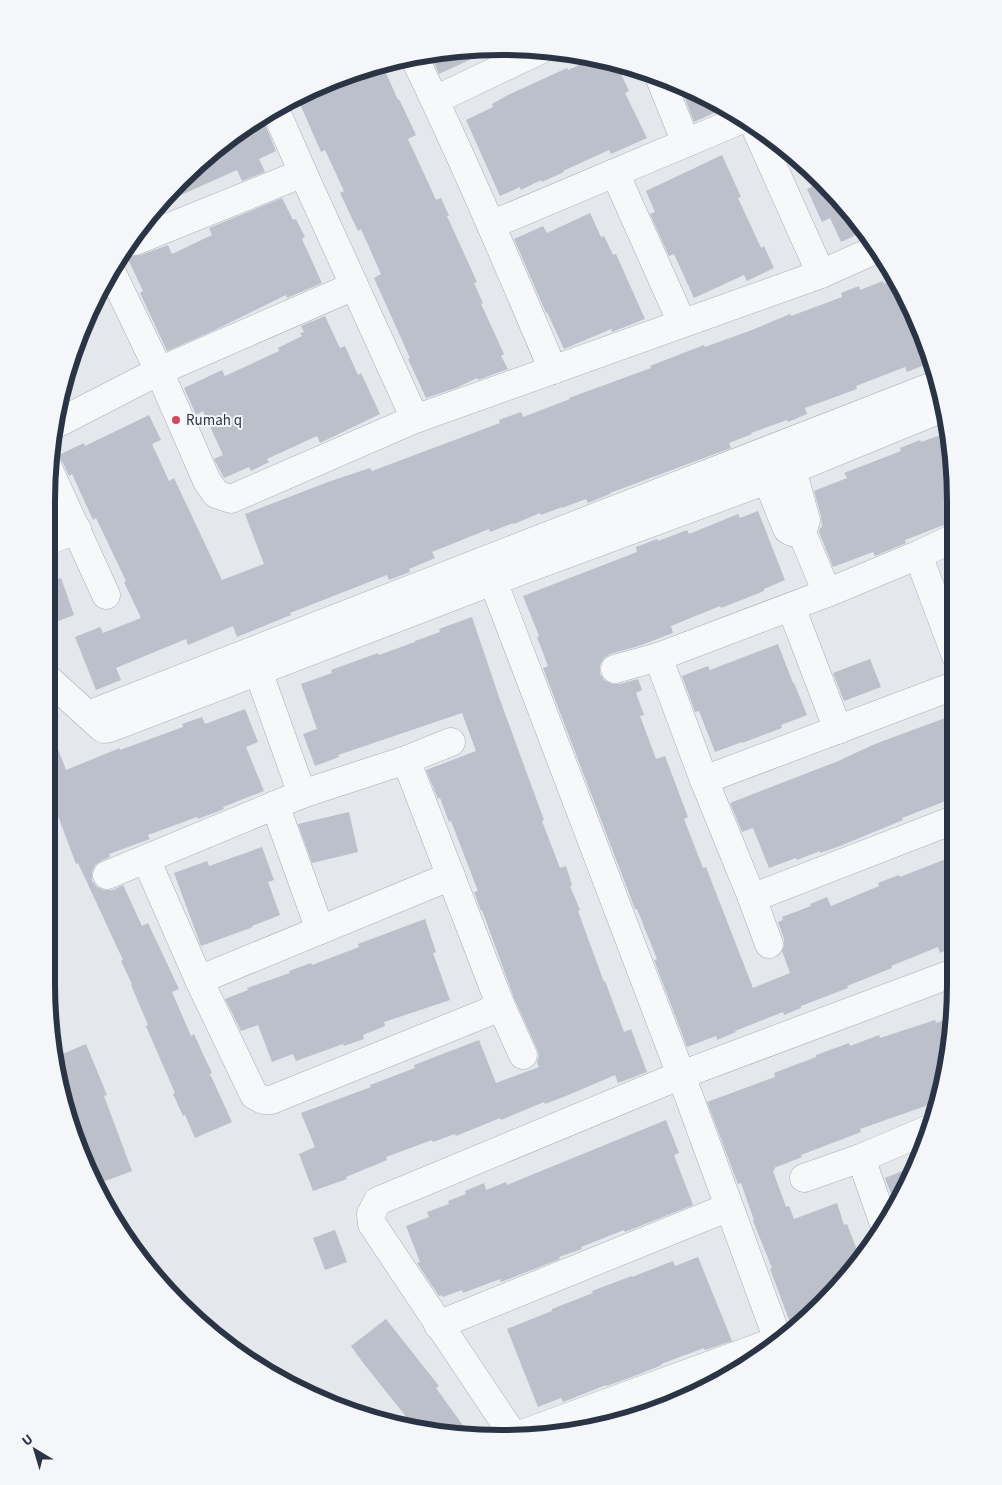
<svg xmlns="http://www.w3.org/2000/svg" width="1002" height="1485" font-family="'Source Sans 3',sans-serif">
<rect width="100%" height="100%" fill="#e4e7ec"/>
<g fill="#bbc0ca">
<path d="M490,47L491,50L439,74L430,53Z"/>
<path d="M597,57L616,63L629,91L625,93L647,138L611,154L609,150L563,171L564,172L542,182L541,180L521,190L520,187L500,196L466,120L493,107L492,104L508,95L567,68L568,70Z"/>
<path d="M382,64L398,100L399,99L416,135L408,139L436,200L441,198L449,216H447L477,282L474,283L483,303L481,304L504,354L501,356L508,369L478,380L477,378L456,388L426,398L408,359L410,358L374,278L381,274L361,229L358,231L340,193L344,191L325,150L321,152L297,97L327,81L330,80L331,83L350,74Z"/>
<path d="M679,83L725,108L694,122Z"/>
<path d="M264,122L276,151L259,159L265,172L242,181L237,170L163,203L179,180L244,126L246,131Z"/>
<path d="M722,155L741,197L738,198L761,248L764,246L774,268L747,281L744,275L694,298L674,254L669,256L650,214L655,212L646,191Z"/>
<path d="M814,172L822,179L865,231L841,242L830,218L822,222L807,189L815,185L811,174Z"/>
<path d="M282,198L293,220L296,219L305,237L302,239L322,283L287,298L286,295L215,330L167,351L140,293L143,291L128,259L132,256L141,255L168,245L172,254L212,235L209,228Z"/>
<path d="M590,213L601,237L604,236L613,255L616,254L645,319L612,332L611,329L564,349L547,312L546,313L514,239L543,226L547,233Z"/>
<path d="M896,280L921,327L932,362L907,372L905,367L856,386L857,389L805,408L807,414L788,422L787,420L751,433L752,434L729,443L731,448L610,493V494L588,503L586,499L562,508V507L541,515L540,513L514,524L513,523L490,532L489,529L432,552L435,558L409,569L410,572L389,580L387,575L290,613L291,615L237,637L233,626L188,645L186,639L116,668L121,680L96,690L75,637L100,627L103,633L141,618L124,582L126,581L96,518L93,520L72,474L69,476L63,463L57,456L84,443L85,446L149,415L161,440L152,444L169,481L174,478L222,580L264,564L245,514L328,482L370,468L372,471L500,423L499,420L521,412L523,417L570,399L569,398L651,368L650,366L704,345L705,347L752,330L790,314L791,316L842,297L841,293L859,286L860,290L883,281L884,284Z"/>
<path d="M325,316L340,348L345,346L358,375L361,373L380,414L320,443L317,436L267,459L269,462L251,471L249,467L224,478L214,459L223,455L203,411L196,415L184,388L222,370L225,376L279,351L278,348L302,336L300,333L304,332L301,326Z"/>
<path d="M949,432L956,501V522L941,526L905,540L906,543L875,556L873,552L833,567L819,532L820,528L822,527L821,516L814,491L847,478L844,473L901,451L900,448L920,440L921,442Z"/>
<path d="M758,511L785,580L764,589V591L744,599L721,608L720,606L671,626L673,633L639,646L610,654L604,658L600,665V674L604,680L612,684H619L638,679L642,690L636,693L644,715L640,716L656,759L665,756L688,817L684,819L703,868L706,867L753,988L790,973L782,951L784,946V939L778,922L783,920L782,917L811,906L810,904L827,897L831,906L879,886L878,883L899,875L900,877L956,855V946L940,953L938,947L891,966L892,968L847,986L848,988L801,1006V1008L784,1015L783,1012L735,1031L736,1032L717,1040L716,1036L687,1047L654,960L657,959L637,909H635L543,668L548,666L537,637L539,636L523,596L637,552L636,547L657,539L658,541L687,530L689,534L738,514L740,518Z"/>
<path d="M61,578L74,615L46,626V583Z"/>
<path d="M472,617L500,700L544,820L542,821L560,868L566,866L572,885L570,886L580,910L578,911L604,982L605,981L624,1032L631,1029L647,1072L618,1083L615,1075L566,1096L545,1104L544,1102L501,1120L500,1118L456,1136L455,1134L433,1142L432,1140L386,1157L387,1160L346,1177L347,1179L313,1191L299,1154L315,1147L301,1113L371,1087L370,1085L415,1068L414,1065L479,1040L496,1083L539,1067L537,1062L539,1056L537,1049L514,998L482,910L481,911L474,892L478,891L451,821L449,822L440,798L438,799L426,770L476,751L462,713L338,755L339,757L315,766L303,734L317,729L301,684L332,673L331,670L378,653L379,655L415,642V641L440,632L439,629Z"/>
<path d="M778,644L793,683H794L807,715L781,725L782,728L742,743V742L715,752L699,711L695,712L682,676L708,666L710,670Z"/>
<path d="M870,659L881,687L844,701L833,673Z"/>
<path d="M245,709L258,742L246,747L264,791L223,807L224,809L198,819L197,817L148,835L150,839L109,854L110,857L101,861L95,865L92,873V881L97,887L104,890H113L123,885L142,926L148,923L179,989L172,992L191,1036L194,1034L203,1054L212,1073L210,1074L232,1122L195,1138L185,1115L183,1116L173,1094L175,1093L146,1026L148,1025L131,985L132,984L121,961L123,960L78,863L76,864L58,816L55,818L46,793V724L48,723L66,770L120,748V750L183,727L182,724L202,717L205,724Z"/>
<path d="M956,714V797L902,818L903,820L840,846L820,853V851L797,860L796,858L769,868L753,828L742,832L730,803L836,762L875,744Z"/>
<path d="M349,812L358,852L312,863L298,824Z"/>
<path d="M262,847L274,880L268,882L280,915L252,926L253,927L201,946L174,873L207,861L209,866Z"/>
<path d="M425,919L436,952L433,953L450,1000L384,1022L385,1026L363,1035L364,1039L344,1046L343,1044L296,1061L293,1054L272,1062L258,1025L241,1031L225,999L248,990L247,988L290,973L289,971L311,963L312,965L359,947L358,944Z"/>
<path d="M952,1017L947,1072L937,1102L860,1129L861,1132L801,1155L802,1157L774,1168L775,1170L773,1171L786,1207L789,1206L794,1219L837,1203L844,1225L847,1224L859,1255L823,1305L803,1321L791,1325L770,1269L772,1268L753,1221L754,1220L741,1183L738,1184L707,1102L775,1077L774,1073L816,1057V1055L849,1043L850,1046L879,1035L880,1038L935,1020L936,1023Z"/>
<path d="M86,1044L107,1095L104,1096L132,1171L97,1184L70,1130L58,1056Z"/>
<path d="M666,1120L679,1153L674,1155L693,1205L625,1232L624,1230L581,1247L582,1249L559,1257L560,1259L501,1282L500,1279L463,1293L462,1290L443,1297L442,1295L439,1296L417,1263L420,1262L406,1226L429,1217L427,1212L449,1204L448,1201L466,1194L465,1191L484,1183L486,1190L506,1182L507,1185Z"/>
<path d="M915,1166L909,1185L895,1204L885,1178Z"/>
<path d="M335,1230L347,1262L325,1270L313,1238Z"/>
<path d="M698,1257L732,1341L705,1350L704,1348L661,1364L662,1365L637,1375L607,1386L606,1385L563,1402L561,1398L538,1407L507,1329L552,1311V1309L593,1293L592,1291L613,1283L632,1276V1277L673,1261L675,1266Z"/>
<path d="M386,1319L439,1386L436,1388L472,1438L412,1424L364,1364L351,1346Z"/>
</g>
<g fill="none" stroke-linecap="round" stroke-linejoin="round">
<defs>
<g id="minor">
<path d="M413,55C463,158 508,264 553,370"/>
<path d="M659,76L686,143"/>
<path d="M435,100L540,50"/>
<path d="M275,109L303,173L415,419"/>
<path d="M753,122L821,274"/>
<path d="M615,173L682,323"/>
<path d="M491,225L745,118"/>
<path d="M135,241L303,173"/>
<path d="M112,273L159,371L207,481L216,494L231,499L415,419L821,274L879,248"/>
<path d="M54,425L159,371L354,286"/>
<path d="M787,451L806,520L802,533L827,593"/>
<path d="M761,464L787,529L792,532L802,533"/>
<path d="M49,470L106,595"/>
<path d="M46,542L77,529"/>
<path d="M918,555L956,656"/>
<path d="M485,565L493,581L681,1075L778,1340"/>
<path d="M791,607L838,730"/>
<path d="M252,654L302,794"/>
<path d="M658,657L704,780L752,898L769,944"/>
<path d="M615,669L658,657L827,593L918,555L956,537"/>
<path d="M46,677L101,727L104,729L110,728L493,581L767,480L945,407"/>
<path d="M88,715C371,602 655,495 938,384"/>
<path d="M704,780L956,685"/>
<path d="M275,805L320,930"/>
<path d="M146,859L199,980L254,1095L263,1100H271L488,1012L500,1004L406,760"/>
<path d="M107,875L302,794L406,760L451,742"/>
<path d="M752,898L956,819"/>
<path d="M199,980L451,876"/>
<path d="M500,1004L523,1055"/>
<path d="M861,1158L883,1221"/>
<path d="M804,1178L861,1158L927,1130"/>
<path d="M438,1325L729,1207"/>
<path d="M522,1434L776,1341"/>
<path d="M513,1435L372,1224L371,1214L378,1201L681,1075L956,972"/>
</g>
</defs>
<use href="#minor" stroke="#a9aeb7" stroke-width="29"/>
<use href="#minor" stroke="#f7f8fa" stroke-width="28"/>
</g>
<circle fill="#d1495b" stroke="#f4f6f9" stroke-width="2" cx="176" cy="420" r="5"/>
<g text-anchor="middle" dominant-baseline="central" stroke-width="4" stroke-linejoin="round" paint-order="stroke">
<g font-size="15" fill="#2b3445" stroke="#f4f6f9" text-anchor="start">
<text x="186" y="420">Rumah q</text>
</g>
</g>
<path d="M0 0H1002V1485H0ZM501 55H501A446 446 0 0 1 947 501V984A446 446 0 0 1 501 1430H501A446 446 0 0 1 55 984V501A446 446 0 0 1 501 55Z" fill="#f4f6f9" fill-rule="evenodd"/>
<path fill="none" stroke="#2b3445" stroke-width="6" d="M501 55H501A446 446 0 0 1 947 501V984A446 446 0 0 1 501 1430H501A446 446 0 0 1 55 984V501A446 446 0 0 1 501 55Z"/>
<g transform="translate(35 1450) rotate(322)" stroke="#f4f6f9" stroke-width="4" paint-order="stroke">
<path d="M0-4L9 19L0 12L-9 19Z" fill="#2b3445"/>
<text y="-8" font-size="14" font-weight="bold" text-anchor="middle" fill="#2b3445">U</text>
</g>
</svg>
